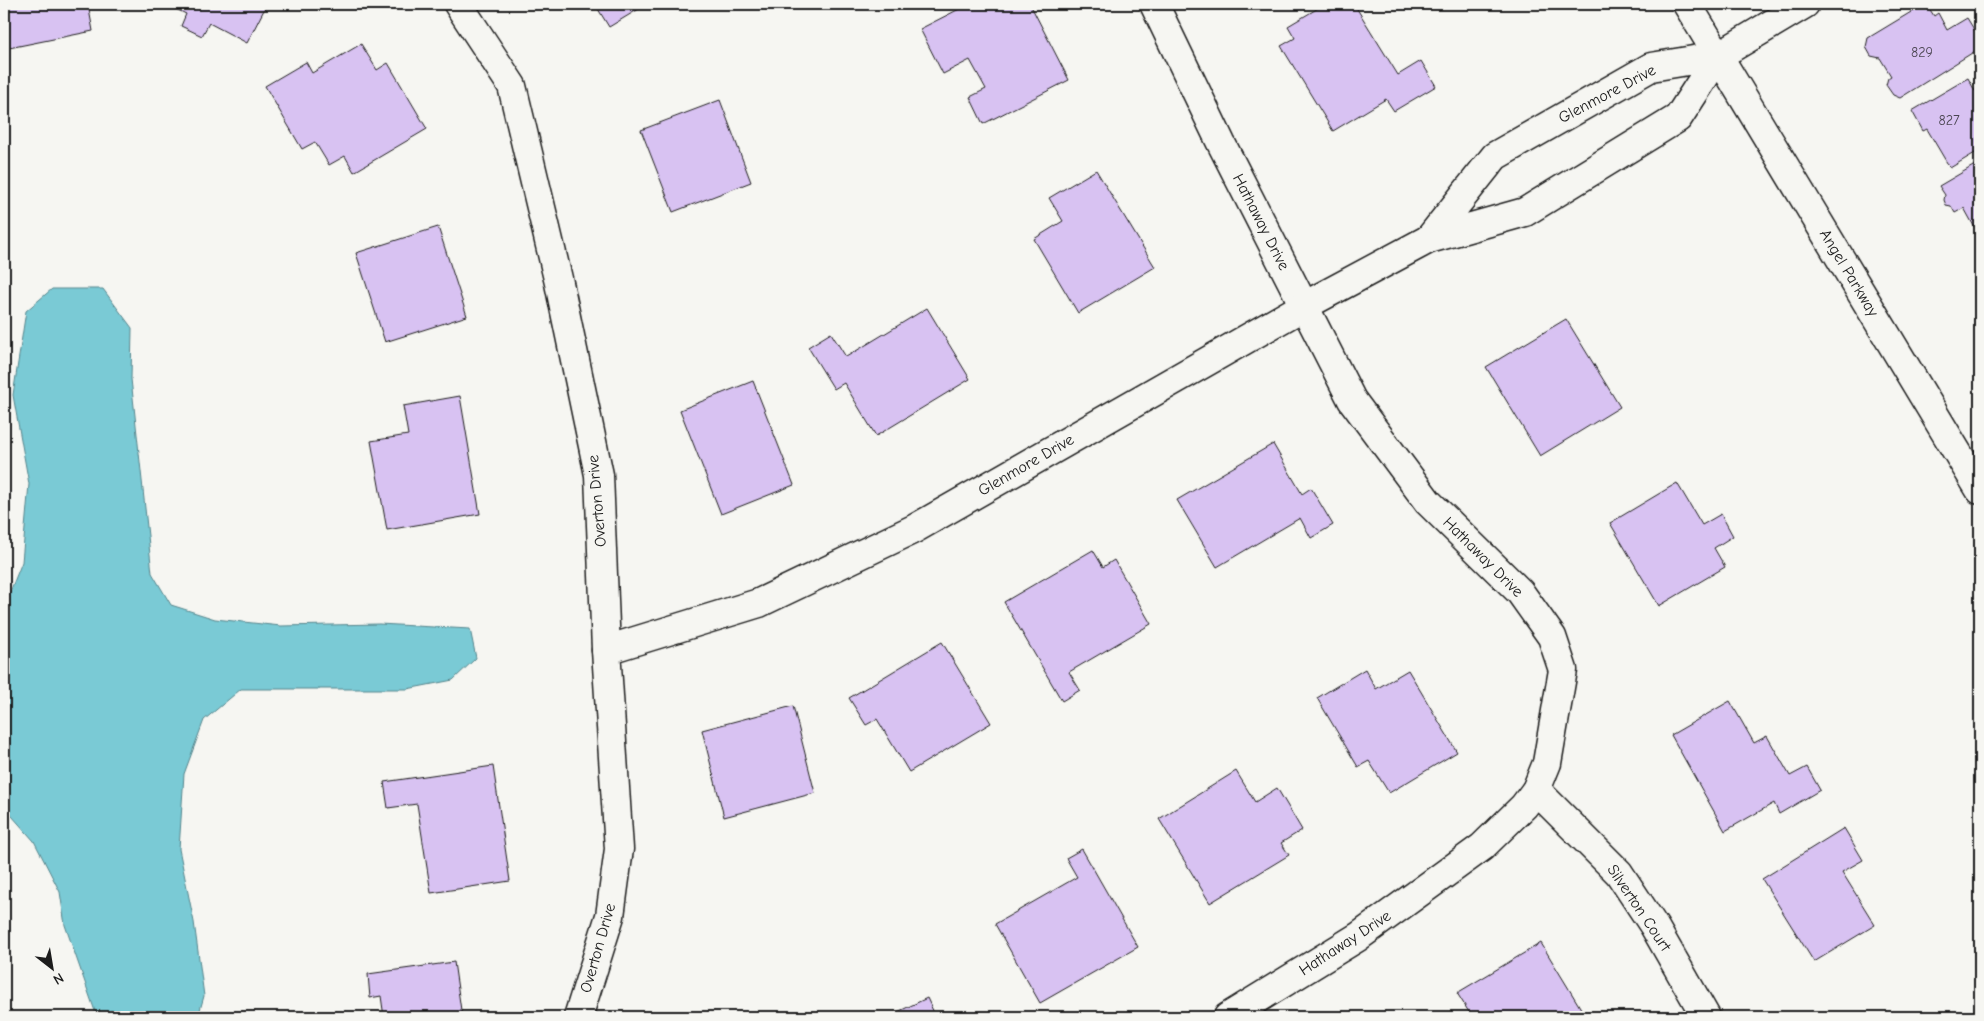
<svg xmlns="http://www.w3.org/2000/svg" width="1984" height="1021" font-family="'Comic Neue',sans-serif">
<rect width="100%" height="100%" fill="#f6f6f2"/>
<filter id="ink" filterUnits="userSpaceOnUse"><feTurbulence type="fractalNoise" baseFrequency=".02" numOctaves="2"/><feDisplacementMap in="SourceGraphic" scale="10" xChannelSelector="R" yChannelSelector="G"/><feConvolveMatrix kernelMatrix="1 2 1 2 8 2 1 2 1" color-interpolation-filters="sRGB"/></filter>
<g filter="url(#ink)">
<path fill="#7acad5" stroke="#54848b" d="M52,289H103L132,328L131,379L152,573L171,605L215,619L281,626L379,624L470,629L476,658L453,680L407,689H241L204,720L184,774L179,849L194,922L204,996L198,1017H97L65,925L60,892L34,841L4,807V607L22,562L29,484L13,395L26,311Z"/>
<g fill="#d8c2f2" stroke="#1c1c1c">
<path d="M4,4H88L93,31L4,49Z"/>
<path d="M166,4H267L247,43L209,23L202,36L181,26L186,14Z"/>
<path d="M595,4H647L609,27Z"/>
<path d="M969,4H1030L1069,80L983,124L970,97L986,89L970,60L943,74L920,29Z"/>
<path d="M1325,4H1354L1398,75L1421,61L1436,86L1394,111L1386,99L1333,131L1281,46L1295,38L1288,26Z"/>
<path d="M1921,6L1929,8L1934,16L1938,13L1947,30L1967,18L1980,39V48L1900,98L1893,95L1886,85L1888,78L1891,76L1880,58L1871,56L1866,47L1868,38Z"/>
<path d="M361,44L377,70L388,63L427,129L354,172L345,156L329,165L315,142L302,149L265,86L306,62L312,73Z"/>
<path d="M1968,78L1975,91L1980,90V150L1950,168L1927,129L1923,131L1912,111Z"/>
<path d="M720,100L751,182L673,212L641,130Z"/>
<path d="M1980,162V237L1964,208L1955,213L1951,206L1946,205L1944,200L1945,195L1939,186Z"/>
<path d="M1096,170L1155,267L1078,313L1034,239L1063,221L1049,198Z"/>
<path d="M438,227L467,316L385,342L356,253Z"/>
<path d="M927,308L970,379L876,436L844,383L834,389L808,347L831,333L846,357Z"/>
<path d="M1566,319L1620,407L1540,456L1486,367Z"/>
<path d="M753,381L794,485L721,514L680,410Z"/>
<path d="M460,396L480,514L387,530L371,441L408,435L403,406Z"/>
<path d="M1273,444L1302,494L1311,488L1333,525L1311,538L1300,518L1217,567L1177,500Z"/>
<path d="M1677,483L1702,525L1721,514L1733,536L1714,548L1725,567L1659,606L1610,523Z"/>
<path d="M1093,550L1103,567L1114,560L1151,624L1069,672L1080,690L1062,701L1004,602Z"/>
<path d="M942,642L991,723L909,772L877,719L866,725L849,698Z"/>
<path d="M1365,669L1376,689L1408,670L1457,752L1389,793L1369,761L1358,767L1317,698Z"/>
<path d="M1730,701L1754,743L1767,736L1790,776L1807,767L1820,790L1779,814L1774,803L1725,831L1671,735Z"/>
<path d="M793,706L815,793L724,817L702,730Z"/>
<path d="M493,766L510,881L431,893L417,804L388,808L384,782Z"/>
<path d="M1236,771L1255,802L1277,788L1302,830L1281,843L1289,855L1210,903L1159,819Z"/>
<path d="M1844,828L1863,860L1842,872L1875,925L1814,962L1762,879Z"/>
<path d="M1082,849L1138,947L1040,1003L995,924L1077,877L1066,858Z"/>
<path d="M1541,943L1586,1017H1472L1457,993Z"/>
<path d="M454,962L462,1017H384L381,996L370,998L368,974Z"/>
<path d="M927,998L936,1017H887Z"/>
</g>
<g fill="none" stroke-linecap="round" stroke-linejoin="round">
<defs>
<g id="minor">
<path d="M458,4L512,86L559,283L599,475L606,650L619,849L610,916L578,1017"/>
<path d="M1154,4L1221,143L1352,400L1428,502L1520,592L1552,637L1563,670L1547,763L1536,790L1524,806L1482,847L1358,937L1228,1017"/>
<path d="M1718,56L1678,118L1525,212L1429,239L1495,156L1651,67Z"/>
<path d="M606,650L759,603L914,529L1304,306L1429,239"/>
<path d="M1536,790L1619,873L1654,926L1706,1017"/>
</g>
<path id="tertiary" d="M1718,56L1805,4"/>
<path id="secondary" d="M1687,4L1980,490"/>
</defs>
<use href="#minor" stroke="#1c1c1c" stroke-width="31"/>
<use href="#tertiary" stroke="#1c1c1c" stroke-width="31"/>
<use href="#secondary" stroke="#1c1c1c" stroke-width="31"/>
<use href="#minor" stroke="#f6f6f2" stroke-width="28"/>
<use href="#tertiary" stroke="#f6f6f2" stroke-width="28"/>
<use href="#secondary" stroke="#f6f6f2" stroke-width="28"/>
</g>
</g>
<g text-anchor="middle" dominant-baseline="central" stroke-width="4" stroke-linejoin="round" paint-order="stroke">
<g font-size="14" fill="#4b4652">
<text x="1922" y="52">829</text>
<text x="1949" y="120">827</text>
</g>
<g font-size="16" fill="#1c1c1c" stroke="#f6f6f2">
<text transform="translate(1607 94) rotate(-28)">Glenmore Drive</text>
<text transform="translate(1261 222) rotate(63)">Hathaway Drive</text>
<text transform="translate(1849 273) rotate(59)">Angel Parkway</text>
<text transform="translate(1026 465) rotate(-30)">Glenmore Drive</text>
<text transform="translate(597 501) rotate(-95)">Overton Drive</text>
<text transform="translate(1483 557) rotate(45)">Hathaway Drive</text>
<text transform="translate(1639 908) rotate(56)">Silverton Court</text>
<text transform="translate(1345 943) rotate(-33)">Hathaway Drive</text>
<text transform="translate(598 948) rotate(-74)">Overton Drive</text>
</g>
</g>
<rect width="1984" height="1021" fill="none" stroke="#f6f6f2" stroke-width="20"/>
<rect x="10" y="10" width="1964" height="1001" fill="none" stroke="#1c1c1c" stroke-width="2" filter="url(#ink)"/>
<g transform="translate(52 968) rotate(149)" stroke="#f6f6f2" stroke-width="4" paint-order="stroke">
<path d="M0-4L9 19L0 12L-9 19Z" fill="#1c1c1c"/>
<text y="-8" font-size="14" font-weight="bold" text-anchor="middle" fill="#1c1c1c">N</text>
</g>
</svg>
